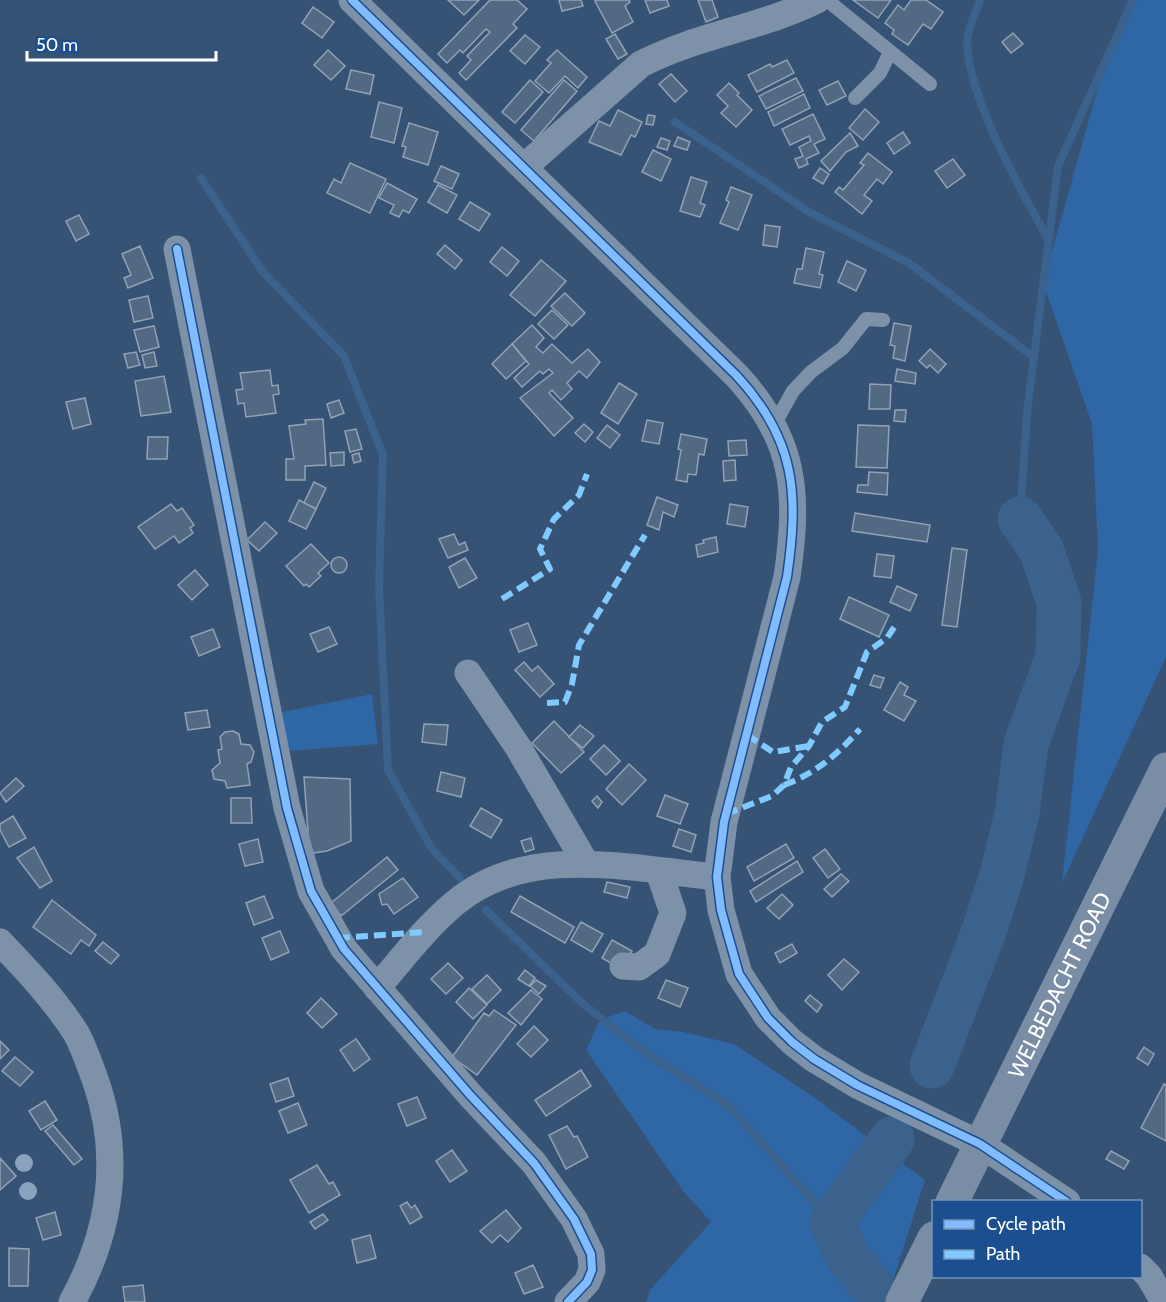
<svg xmlns="http://www.w3.org/2000/svg" width="1166" height="1302" font-family="Cabin,sans-serif">
<rect width="100%" height="100%" fill="#365274"/>
<g fill="#2f66a5">
<path d="M1128,0H1166V657L1062,883L1098,550L1092,424L1043,283L1106,59Z"/>
<path d="M372,694L378,744L290,751L278,713Z"/>
<path d="M625,1011L655,1029L683,1032L734,1044L818,1100L925,1180L886,1302H646L650,1290L711,1222L683,1191L586,1050L600,1020Z"/>
</g>
<g fill="none" stroke-linecap="round" stroke-linejoin="round">
<g stroke="#3b618d" stroke-width="8">
<path d="M980,0C976,13 966,31 967,44C970,101 1020,189 1048,239"/>
<path d="M675,122L809,212L909,263L1034,357"/>
<path d="M201,178L263,272L344,356L383,455L379,586L388,770L432,849L460,878"/>
<path d="M1020,519L1027,412L1058,166L1133,0"/>
<path d="M486,910L583,1004L650,1056L728,1105L832,1222"/>
</g>
<g stroke="#3b618d" stroke-width="45">
<path d="M932,1066L984,931L1002,875L1017,814L1026,744L1058,656L1059,603L1041,549L1020,519"/>
<path d="M871,1285L847,1256L832,1222L892,1139"/>
</g>
</g>
<g fill="#526984" stroke="#92a2b6" stroke-width="1.5">
<path d="M448,0H479L464,15Z"/>
<path d="M490,0H517L527,9L513,24L517,28L466,80L459,73L471,60L467,56L490,32L486,29L463,53L460,50L447,63L438,54Z"/>
<path d="M559,0H581L583,6L562,11Z"/>
<path d="M597,0H629L630,2L625,6L633,22L612,33L595,1Z"/>
<path d="M645,0H667L669,6L650,13Z"/>
<path d="M698,0H712L718,17L706,22Z"/>
<path d="M853,0H891L878,18Z"/>
<path d="M911,0H926L943,12L931,29L923,24L908,45L892,34L894,30L885,23L898,5L904,10Z"/>
<path d="M313,7L334,22L322,38L302,23Z"/>
<path d="M1013,33L1023,44L1011,53L1002,42Z"/>
<path d="M615,34L627,54L618,59L606,39Z"/>
<path d="M525,35L540,47L525,64L510,51Z"/>
<path d="M328,50L345,66L331,80L314,65Z"/>
<path d="M557,50L587,77L578,88L565,76L549,93L535,81L551,63L547,60Z"/>
<path d="M787,60L794,73L757,92L748,75L770,64L772,67Z"/>
<path d="M351,70L374,75L370,94L346,89Z"/>
<path d="M671,74L687,91L675,102L659,84Z"/>
<path d="M796,78L803,91L766,109L759,96Z"/>
<path d="M530,80L543,92L515,123L502,112Z"/>
<path d="M564,80L577,91L534,141L521,130Z"/>
<path d="M838,81L846,96L827,105L819,90Z"/>
<path d="M729,83L739,93L737,95L752,110L736,127L721,113L728,106L717,95Z"/>
<path d="M804,94L810,108L774,126L768,112Z"/>
<path d="M379,102L402,108L394,143L371,137Z"/>
<path d="M865,109L879,122L863,140L849,128Z"/>
<path d="M618,110L642,122L635,137L631,135L621,155L589,142L599,121L610,126Z"/>
<path d="M813,114L825,139L814,144L819,153L806,159L808,164L799,168L795,159L803,156L799,147L811,141L809,136L790,145L782,129Z"/>
<path d="M648,115L655,116L653,125L646,124Z"/>
<path d="M409,123L438,132L428,165L403,157L406,147L402,146Z"/>
<path d="M903,132L910,143L894,154L887,143Z"/>
<path d="M850,133L858,146L846,152L830,171L821,161Z"/>
<path d="M678,137L690,142L687,150L674,146Z"/>
<path d="M661,138L670,141L667,150L657,147Z"/>
<path d="M653,150L671,159L661,181L642,172Z"/>
<path d="M868,153L892,172L883,184L877,179L864,195L872,201L862,214L835,192L839,187L843,190L864,165L860,163Z"/>
<path d="M953,159L965,175L947,188L935,171Z"/>
<path d="M350,163L386,179L370,213L327,193L334,179L341,183Z"/>
<path d="M441,166L459,174L452,189L434,181Z"/>
<path d="M820,168L829,174L823,184L813,178Z"/>
<path d="M691,177L707,182L700,203L705,205L700,217L680,211Z"/>
<path d="M387,183L417,199L409,213L403,210L399,217L390,213L394,205L379,198Z"/>
<path d="M438,185L457,195L447,213L428,202Z"/>
<path d="M731,187L752,195L738,230L720,223L729,202L726,200Z"/>
<path d="M470,202L490,214L479,231L459,219Z"/>
<path d="M79,215L89,234L76,241L66,221Z"/>
<path d="M765,225L780,227L777,247L763,245Z"/>
<path d="M445,245L462,260L455,269L437,254Z"/>
<path d="M140,246L153,278L128,288L124,278L131,275L122,254Z"/>
<path d="M502,247L519,261L507,276L490,262Z"/>
<path d="M806,248L824,252L819,274L823,275L820,288L794,283L797,269H802Z"/>
<path d="M541,260L566,281L535,316L510,295Z"/>
<path d="M847,261L866,270L856,291L838,282Z"/>
<path d="M565,293L585,313L572,326L551,306Z"/>
<path d="M148,296L153,318L134,322L129,300Z"/>
<path d="M552,310L568,325L554,339L538,324Z"/>
<path d="M894,323L911,326L905,361L893,358L895,346L890,345Z"/>
<path d="M532,325L544,338L536,347L543,353L552,344L572,363L588,349L600,362L587,378L579,371L567,383L572,389L561,400L552,390L549,393L573,418L554,436L520,398L553,373L549,369L543,374L540,371L522,387L514,378L529,364L512,344Z"/>
<path d="M154,326L159,347L140,352L134,330Z"/>
<path d="M512,344L526,361L506,379L492,364Z"/>
<path d="M930,349L946,364L938,373L930,365L927,368L919,361Z"/>
<path d="M136,352L140,365L128,368L124,354Z"/>
<path d="M154,352L157,366L145,368L142,355Z"/>
<path d="M897,369L916,373L915,384L895,381Z"/>
<path d="M270,370L272,386L278,385L279,394L273,395L276,413L246,417L244,403L238,404L236,390L243,389L240,373Z"/>
<path d="M164,376L171,412L141,416L135,381Z"/>
<path d="M619,383L637,394L618,424L601,413Z"/>
<path d="M870,384L891,385L890,409H869Z"/>
<path d="M85,398L91,424L73,429L66,402Z"/>
<path d="M339,400L344,413L331,418L327,404Z"/>
<path d="M895,410H906L905,422L894,421Z"/>
<path d="M323,419L326,465L305,466V480H286V459H294L289,426L306,424L305,420Z"/>
<path d="M647,420L663,423L659,444L642,441Z"/>
<path d="M584,424L593,432L585,442L575,433Z"/>
<path d="M607,425L620,435L610,448L597,438Z"/>
<path d="M858,425L889,426L887,468L856,467Z"/>
<path d="M356,429L362,449L350,452L345,431Z"/>
<path d="M681,434L707,439L704,455L699,454L696,475L688,474L687,482L676,480L681,450L678,449Z"/>
<path d="M148,437H168L167,459H147Z"/>
<path d="M746,440L747,455L729,456L728,441Z"/>
<path d="M344,452V465L331,466L330,453Z"/>
<path d="M359,453L361,461L354,463L352,455Z"/>
<path d="M735,460L736,480L724,481L723,461Z"/>
<path d="M869,472L888,473L887,495L857,492L858,485H868Z"/>
<path d="M314,482L326,488L316,509L304,503Z"/>
<path d="M657,497L678,505L674,517L663,512L659,530L647,525Z"/>
<path d="M299,500L316,509L306,529L289,521Z"/>
<path d="M171,504L177,511L182,508L194,525L190,528L193,533L179,543L174,536L155,549L138,527Z"/>
<path d="M730,504L748,507L745,527L727,524Z"/>
<path d="M855,513L930,525L927,542L852,531Z"/>
<path d="M265,522L277,533L259,551L247,540Z"/>
<path d="M454,534L459,545L465,542L468,550L448,558L439,539Z"/>
<path d="M716,537L718,552L698,557L696,545L704,543L703,540Z"/>
<path d="M311,544L329,563L318,573L321,576L309,587L306,584L304,586L286,566Z"/>
<path d="M952,548L967,550L957,627L942,625Z"/>
<path d="M877,554L894,556L891,578L874,576Z"/>
<circle cx="339" cy="565" r="8"/>
<path d="M465,558L477,578L459,588L449,567Z"/>
<path d="M195,570L208,585L192,600L178,585Z"/>
<path d="M897,586L917,595L910,611L890,602Z"/>
<path d="M849,597L889,615L879,637L840,619Z"/>
<path d="M528,623L537,645L519,652L510,630Z"/>
<path d="M329,627L337,644L318,652L310,634Z"/>
<path d="M213,629L220,647L199,656L191,637Z"/>
<path d="M524,662L532,671L538,666L554,684L540,697L515,670Z"/>
<path d="M874,675L884,678L880,688L870,685Z"/>
<path d="M900,682L908,687L904,695L916,701L904,721L884,710Z"/>
<path d="M207,710L210,727L188,730L185,713Z"/>
<path d="M554,721L584,752L561,773L532,743Z"/>
<path d="M424,724L448,725L446,745L422,742Z"/>
<path d="M580,725L594,736L583,748L569,737Z"/>
<path d="M233,731L239,734L241,744L250,745L254,752L251,762L247,764L250,785L227,788L225,781L214,779L212,770L220,763L218,750L222,749L220,737L225,732Z"/>
<path d="M604,745L620,761L606,775L590,759Z"/>
<path d="M629,764L646,780L622,805L606,789Z"/>
<path d="M441,772L465,778L461,797L437,791Z"/>
<path d="M304,777L350,779L351,841L327,851L305,854L308,832Z"/>
<path d="M16,778L24,786L6,802L0,793Z"/>
<path d="M665,795L688,804L680,824L657,816Z"/>
<path d="M597,796L602,802L598,808L592,801Z"/>
<path d="M231,798H251L252,823H231Z"/>
<path d="M481,808L502,820L491,838L470,826Z"/>
<path d="M13,816L26,838L9,847L0,830V824Z"/>
<path d="M679,829L696,835L691,852L673,846Z"/>
<path d="M531,838L534,849L525,852L521,841Z"/>
<path d="M258,839L263,862L245,866L239,844Z"/>
<path d="M786,844L794,858L754,881L747,867Z"/>
<path d="M34,847L52,881L40,888L17,858Z"/>
<path d="M825,849L840,869L828,878L813,858Z"/>
<path d="M387,857L398,870L341,916L331,903Z"/>
<path d="M797,861L803,872L756,902L750,891Z"/>
<path d="M841,874L849,881L832,897L824,889Z"/>
<path d="M403,878L418,897L394,914L387,904L382,905L379,894Z"/>
<path d="M607,882L630,887L627,898L604,892Z"/>
<path d="M782,894L793,905L779,919L767,908Z"/>
<path d="M264,896L273,918L254,925L246,903Z"/>
<path d="M520,896L574,927L565,943L511,912Z"/>
<path d="M52,900L96,935L89,946L81,940L71,954L33,927Z"/>
<path d="M581,922L603,934L592,952L571,940Z"/>
<path d="M280,931L289,952L271,960L262,938Z"/>
<path d="M612,940L632,951L621,969L602,958Z"/>
<path d="M103,942L119,955L111,964L95,951Z"/>
<path d="M792,944L797,953L780,963L775,953Z"/>
<path d="M844,959L859,972L842,990L828,975Z"/>
<path d="M448,963L463,978L446,994L431,979Z"/>
<path d="M525,970L535,978L529,986L518,979Z"/>
<path d="M487,975L501,990L487,1004L472,989Z"/>
<path d="M536,980L546,986L539,994L530,986Z"/>
<path d="M666,980L688,988L680,1007L658,998Z"/>
<path d="M469,988L487,1005L473,1019L456,1002Z"/>
<path d="M531,990L542,999L521,1025L508,1013Z"/>
<path d="M810,995L822,1005L817,1012L805,1001Z"/>
<path d="M321,998L337,1014L322,1028L307,1013Z"/>
<path d="M494,1010L516,1025L477,1075L452,1057L484,1013L489,1016Z"/>
<path d="M534,1026L548,1040L531,1057L517,1044Z"/>
<path d="M356,1039L370,1059L354,1071L340,1050Z"/>
<path d="M0,1041L9,1050L0,1059Z"/>
<path d="M1144,1047L1154,1054L1148,1065L1137,1058Z"/>
<path d="M15,1057L33,1072L20,1086L2,1071Z"/>
<path d="M581,1070L591,1086L546,1116L535,1100Z"/>
<path d="M288,1078L294,1096L276,1102L270,1084Z"/>
<path d="M1164,1084L1166,1085V1141L1141,1128Z"/>
<path d="M417,1097L426,1118L407,1126L398,1104Z"/>
<path d="M45,1101L57,1120L41,1130L29,1111Z"/>
<path d="M298,1103L307,1125L288,1133L279,1111Z"/>
<path d="M53,1125L82,1159L74,1165L45,1131Z"/>
<path d="M567,1126L574,1137L577,1136L588,1157L566,1169L549,1135Z"/>
<path d="M452,1150L467,1171L450,1182L436,1161Z"/>
<path d="M1111,1151L1129,1161L1124,1169L1106,1159Z"/>
<path d="M0,1158L16,1176L0,1190Z"/>
<path d="M317,1165L329,1184L333,1182L340,1195L309,1213L290,1180Z"/>
<path d="M407,1202L411,1208L415,1205L422,1217L410,1224L400,1206Z"/>
<path d="M506,1210L521,1228L508,1242L500,1235L492,1243L480,1231Z"/>
<path d="M55,1212L61,1235L43,1240L36,1218Z"/>
<path d="M323,1214L328,1220L315,1229L310,1222Z"/>
<path d="M370,1235L376,1258L357,1263L352,1240Z"/>
<path d="M9,1248L29,1249L28,1286H9Z"/>
<path d="M533,1265L543,1287L524,1294L515,1273Z"/>
<path d="M143,1285L145,1302H125L123,1287Z"/>
</g>
<g fill="none" stroke-linecap="round" stroke-linejoin="round">
<g stroke="#7d92a8" stroke-width="14">
<path d="M827,0L930,84"/>
<path d="M855,98L880,73L890,52"/>
<path d="M774,425L793,391L811,372L843,348L866,319L883,320"/>
</g>
<g stroke="#7d92a8" stroke-width="27">
<path d="M352,0L737,376C796,440 799,494 787,577L724,822L717,877L721,910L739,974L768,1018L792,1042L814,1059L857,1085L980,1144L1067,1202"/>
<path d="M524,167L641,64C697,35 761,28 817,0"/>
<path d="M177,249L287,808L311,891L344,949L470,1095L534,1163L574,1219L591,1254L592,1270L587,1282L568,1302"/>
<path d="M468,673L518,747L585,862"/>
<path d="M0,942C27,970 55,1000 76,1033C84,1047 89,1064 95,1079C122,1156 111,1231 72,1302"/>
<path d="M623,966L639,967L657,954L673,913L659,872"/>
<path d="M377,988C402,959 425,928 455,903C528,842 631,869 717,877"/>
<path d="M1140,1267L1149,1276L1164,1302"/>
</g>
<g stroke="#798da4" stroke-width="33">
<path id="s1" d="M952,1202L1166,769"/>
<path d="M902,1302L934,1238"/>
</g>
<g stroke="#80caff" stroke-width="6" stroke-dasharray="12 6" stroke-linecap="butt">
<path d="M502,599L550,569L540,549L554,519L579,495L587,474"/>
<path d="M547,703L565,702L572,684L579,645L645,535"/>
<path d="M747,735L773,752L809,746"/>
<path d="M784,785C816,773 837,755 860,729"/>
<path d="M726,814L772,796L784,785L791,767L809,746L822,722L845,707L867,652L887,638L895,626"/>
<path d="M338,938L424,932"/>
</g>
<defs>
<g id="cycleway">
<path d="M352,0L737,376C796,440 799,494 787,577L724,822L717,877L721,910L739,974L768,1018L792,1042L814,1059L857,1085L980,1144L1067,1202"/>
<path d="M177,249L287,808L311,891L344,949L470,1095L534,1163L574,1219L591,1254L592,1270L587,1282L568,1302"/>
</g>
</defs>
<use href="#cycleway" stroke="#1b4f8f" stroke-width="11"/>
<use href="#cycleway" stroke="#80bcff" stroke-width="8"/>
</g>
<g fill="#8aa2be">
<circle cx="24" cy="1163" r="9"/>
<circle cx="28" cy="1191" r="9"/>
</g>
<g text-anchor="middle" dominant-baseline="central" stroke-width="5" stroke-linejoin="round" paint-order="stroke">
<g font-size="22" fill="#fff" stroke="#1b4f8f">
<text stroke="none"><textPath href="#s1" startOffset="242">WELBEDACHT ROAD</textPath></text>
</g>
</g>
<rect x="932" y="1200" width="210" height="78" fill="#1b4f8f" stroke="#7695bc" stroke-width="1.5"/>
<rect x="944" y="1220" width="30" height="9" fill="#80bcff" stroke="#7695bc" stroke-width="1.5"/>
<text x="986" y="1230" font-size="18" fill="#ffffff">Cycle path</text>
<rect x="944" y="1250" width="30" height="9" fill="#80caff" stroke="#7695bc" stroke-width="1.5"/>
<text x="986" y="1260" font-size="18" fill="#ffffff">Path</text>
<path d="M27 51v9h189v-9" fill="none" stroke="#ffffff" stroke-width="3"/>
<text x="36" y="51" font-size="18" fill="#ffffff" stroke="#1b4f8f" stroke-width="4.5" paint-order="stroke">50 m</text>
</svg>
